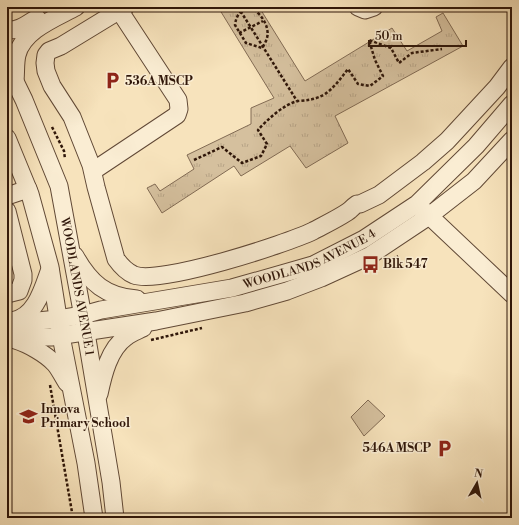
<svg xmlns="http://www.w3.org/2000/svg" width="519" height="525" font-family="'Libre Bodoni',serif">
<defs>
<pattern id="grass-tufts" width="24" height="20" patternUnits="userSpaceOnUse"><rect width="24" height="20" fill="#d5c09e"/><path d="M3 7l-1-3M5 7V3M7 7l1-3M15 17l-1-3M17 17v-4M19 17l1-3" fill="none" stroke="#b7a487"/></pattern>
</defs>
<rect width="100%" height="100%" fill="#f7e3bc"/>
<filter id="stains"><feTurbulence type="fractalNoise" baseFrequency=".005" numOctaves="4"/><feColorMatrix values="0 0 0 0 .2 0 0 0 0 .09 0 0 0 0 .02 0 0 0 .5 -.17"/></filter>
<radialGradient id="worn" r=".72"><stop offset=".6" stop-color="#630" stop-opacity="0"/><stop offset="1" stop-color="#630" stop-opacity=".3"/></radialGradient>
<path fill="url(#grass-tufts)" stroke="#826b54" d="M218,7H259L305,81L392,28L407,51L442,31L436,17L443,13L463,46L335,116L348,143L306,168L290,146L241,176L234,166L162,213L147,188L155,184L160,191L194,169L187,155L251,124V108L274,98Z"/>
<path fill="#d5c09e" stroke="#826b54" d="M368,400L385,416L364,436L351,417Z"/>
<g fill="none" stroke-linecap="round" stroke-linejoin="round">
<defs>
<g id="minor">
<path d="M125,7L61,46L49,51L46,55L45,63L46,71L52,86L72,117L91,165L96,187L116,259C121,266 127,272 134,275C160,285 286,244 313,231C322,226 343,216 350,210C352,208 354,206 357,204H360L379,195L423,162L447,141L497,87L512,67"/>
<path d="M358,7L365,10L374,7"/>
<path d="M7,30C19,31 27,24 37,18"/>
<path id="s1" d="M7,65L24,100L59,186L86,333L111,482L115,518"/>
<path d="M15,80C16,72 15,63 17,55C23,30 56,18 76,7"/>
<path d="M7,138L30,194L50,267L61,336L86,463L94,518"/>
<path d="M93,171L177,115L179,109L178,100L119,10"/>
<path d="M7,196L28,189"/>
<path d="M421,208L512,294"/>
<path d="M7,211L23,274V280L19,291L7,294"/>
<path d="M75,256C90,283 106,297 137,299"/>
<path d="M12,321C36,317 43,288 50,269"/>
<path id="s2" d="M7,324L58,319L83,315L101,310L232,288L313,265L364,239L417,204L476,146L512,104"/>
<path d="M7,337H51L156,321L245,303L287,291L321,278L369,256L429,216L474,181L512,140"/>
<path d="M15,340C28,344 46,354 55,364C60,370 63,377 67,383"/>
<path d="M99,394C103,375 109,349 126,337C131,333 137,331 143,328"/>
</g>
</defs>
<use href="#minor" stroke="#614936" stroke-width="19"/>
<g stroke="#2f1609" stroke-width="2.5" stroke-dasharray="3 2" stroke-linecap="butt">
<path d="M238,7L297,101"/>
<path d="M249,8C257,9 266,21 267,29C269,36 266,42 262,48L246,43L235,25C236,16 240,10 249,8Z"/>
<path d="M239,33L263,21"/>
<path d="M52,127L64,151L65,159"/>
<path d="M194,160L222,147L242,163L261,156L267,144L258,130C267,120 284,104 298,101C308,100 315,100 325,94C334,88 341,78 348,69L358,84L370,86L383,76L375,60L369,40L391,48L399,63L412,53L442,49"/>
<path d="M389,262L398,256"/>
<path d="M510,319L512,316"/>
<path d="M151,340L202,328"/>
<path d="M50,385L73,518"/>
</g>
<use href="#minor" stroke="#faedd3" stroke-width="17"/>
</g>
<defs>
<symbol id="parking-bare" viewBox="-9 -9 18 18"><path d="M-3.5-5.5H1a3.5 3.5 0 0 1 0 7H-1V5.5H-3.5ZM-1-3.4V-.6H.8a1.4 1.4 0 0 0 0-2.8Z" fill="#8f2418" stroke="#faedd3" stroke-width="2.5" paint-order="stroke"/></symbol>
<symbol id="bus-bare" viewBox="-9 -9 18 18"><path d="M-5-6H5V4H4V6H2V4H-2V6H-4V4H-5ZM-3.5-4V0h7V-4ZM-3.5 1.2v1.5H-2V1.2ZM2 1.2v1.5H3.5V1.2Z" fill="#8f2418" stroke="#faedd3" stroke-width="2.5" paint-order="stroke"/></symbol>
<symbol id="school-bare" viewBox="-9 -9 18 18"><path d="M0-5L7-2L0 1L-7-2ZM-4 1L0 2.5L4 1V4Q0 6-4 4Z" fill="#8f2418" stroke="#faedd3" stroke-width="2.5" paint-order="stroke"/></symbol>
</defs>
<g fill-rule="evenodd">
<use href="#parking-bare" x="100" y="68" width="25" height="25"/>
<use href="#bus-bare" x="358" y="252" width="25" height="25"/>
<use href="#school-bare" x="16" y="404" width="25" height="25"/>
<use href="#parking-bare" x="432" y="436" width="25" height="25"/>
</g>
<g text-anchor="middle" dominant-baseline="central" stroke-width="3" stroke-linejoin="round" paint-order="stroke">
<g font-size="12" font-weight="bold" fill="#2f1609" stroke="#faedd3" text-anchor="start">
<text x="125" y="81">536A MSCP</text>
<text x="383" y="264">Blk 547</text>
<text x="41" y="409">Innova<tspan x="41" dy="14">Primary School</tspan></text>
<text x="431" y="448" text-anchor="end">546A MSCP</text>
</g>
<g font-size="12" fill="#2f1609" stroke="#faedd3">
<text stroke="none"><textPath href="#s2" startOffset="311">WOODLANDS AVENUE 4</textPath></text>
<text stroke="none"><textPath href="#s1" startOffset="234">WOODLANDS AVENUE 1</textPath></text>
</g>
</g>
<rect width="519" height="525" fill="none" stroke="#f7e3bc" stroke-width="24"/>
<rect x="8" y="8" width="503" height="509" fill="none" stroke="#2f1609" stroke-width="2"/>
<rect x="12" y="12" width="495" height="501" fill="none" stroke="#2f1609"/>
<g transform="translate(477 483) rotate(9)" stroke="#faedd3" stroke-width="3" paint-order="stroke">
<path d="M0-3L7 15L0 10L-7 15Z" fill="#2f1609"/>
<text y="-6" font-size="11" font-weight="bold" text-anchor="middle" fill="#2f1609">N</text>
</g>
<path d="M369 40v6h97v-6" fill="none" stroke="#2f1609" stroke-width="2"/>
<text x="375" y="40" font-size="12" fill="#2f1609" stroke="#faedd3" stroke-width="3" paint-order="stroke">50 m</text>
<rect width="100%" height="100%" filter="url(#stains)"/>
<rect width="100%" height="100%" fill="url(#worn)"/>
</svg>
